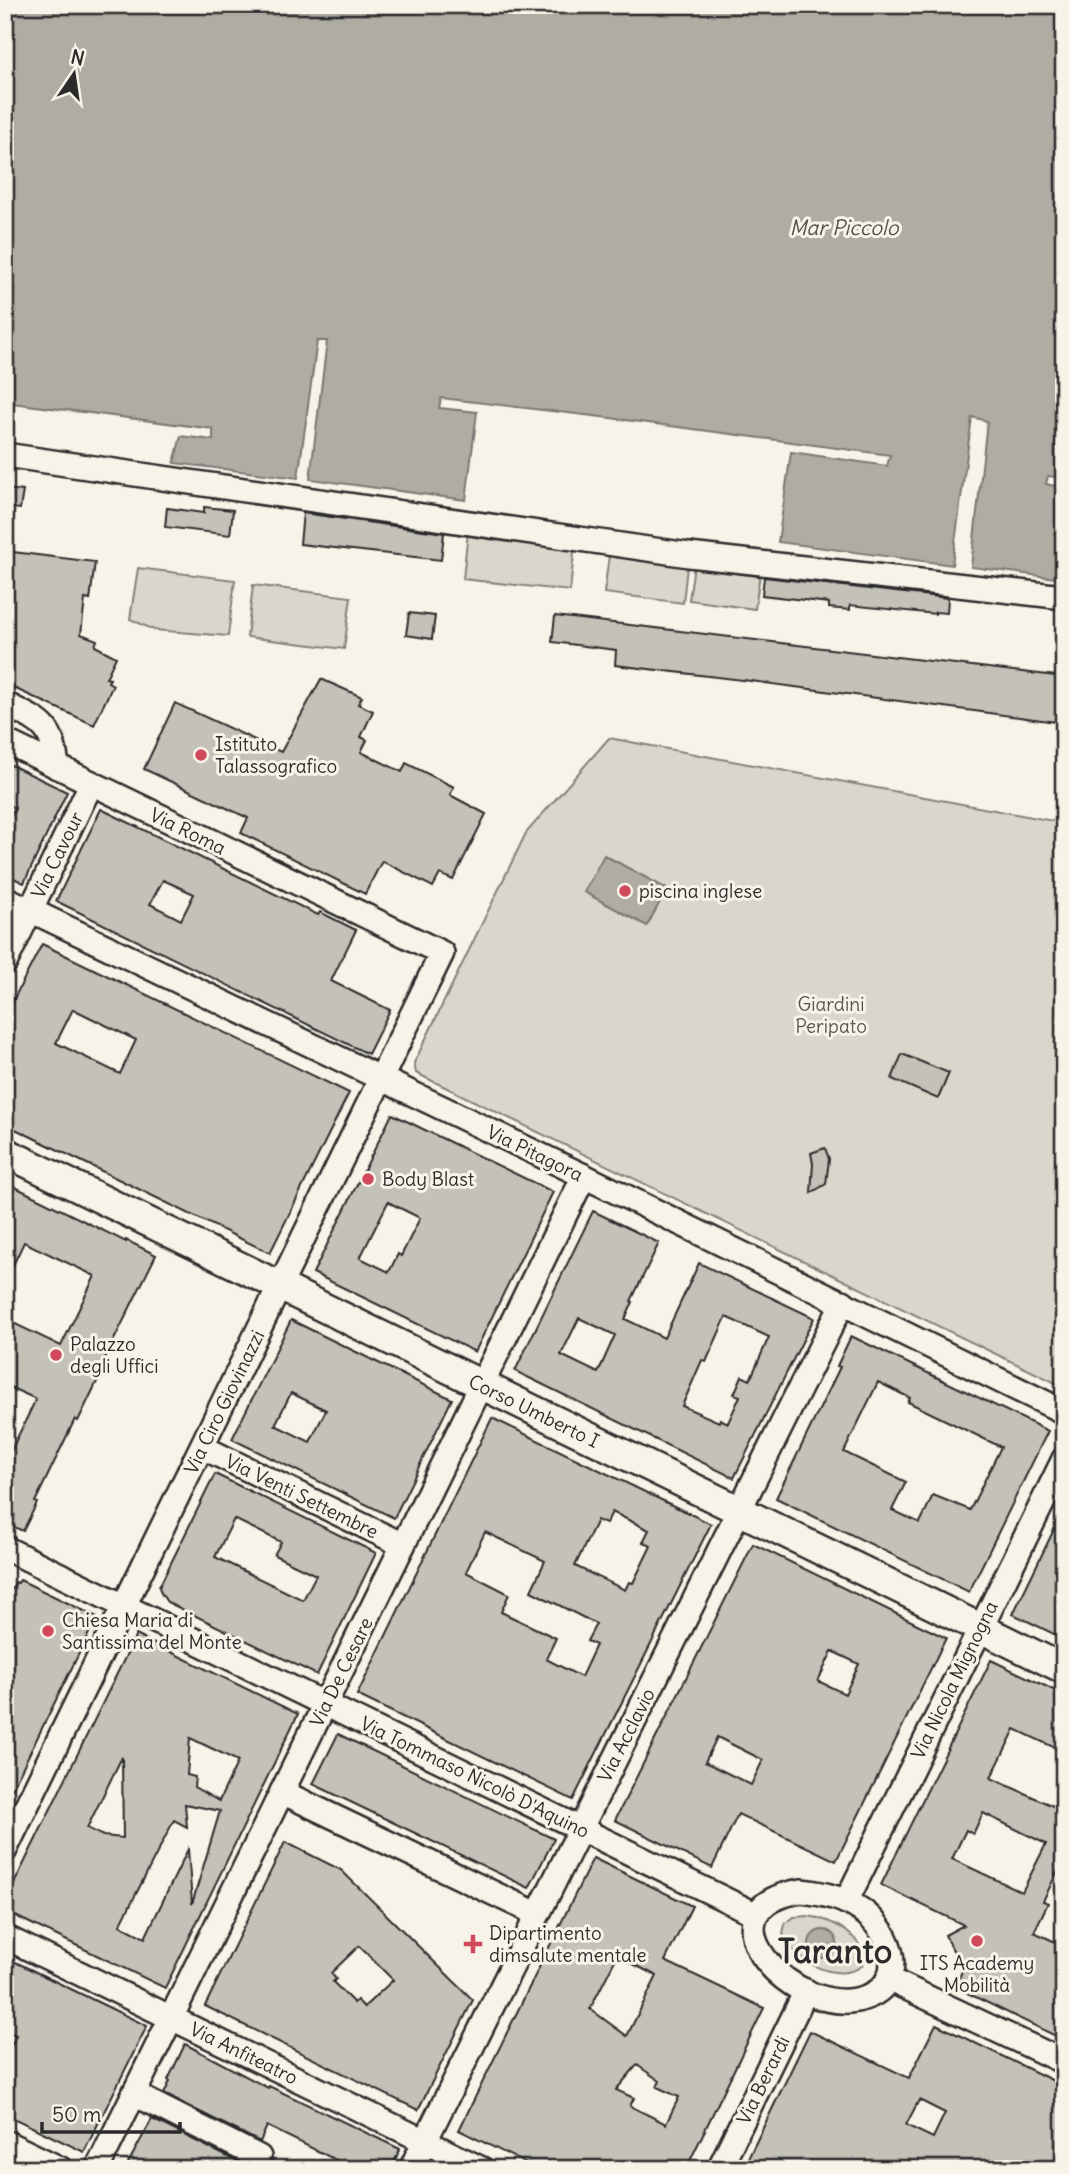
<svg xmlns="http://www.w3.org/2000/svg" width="1069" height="2174" font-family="Delius,sans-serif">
<rect width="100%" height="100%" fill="#f7f3e8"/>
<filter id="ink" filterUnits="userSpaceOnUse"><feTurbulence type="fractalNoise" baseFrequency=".0143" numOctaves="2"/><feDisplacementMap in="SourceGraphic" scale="14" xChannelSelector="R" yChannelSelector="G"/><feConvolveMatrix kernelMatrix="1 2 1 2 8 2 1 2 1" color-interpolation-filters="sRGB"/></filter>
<g filter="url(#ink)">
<g fill="#dad6cc" stroke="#82807c" stroke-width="2">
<path d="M468,531L575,543L570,591L463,579Z"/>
<path d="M610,548L688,558L683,603L604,593Z"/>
<path d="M695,558L761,566L755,609L689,600Z"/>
<path d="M138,568L235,580L228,636L154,630L130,619Z"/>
<path d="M253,585L351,597L344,649L247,637Z"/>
<path d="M609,738L1064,823V1387L416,1073L414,1063L526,833Z"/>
<path d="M808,1916C831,1919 869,1937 862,1966C836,1984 794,1961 783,1934L785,1924L794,1917Z"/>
</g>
<g fill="#afaca4" stroke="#7a7874" stroke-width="2">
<path d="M5,5H1064V478L1048,476L1046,484L1064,488V579L971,567L987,421L972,417L952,565L778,542L791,452L887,466L890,455L610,418L441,398L439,408L477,412L466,500L310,479L327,341H317L298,478L174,463L181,436L213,440V429L5,402Z"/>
<path d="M604,855L667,889L647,926L584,892Z"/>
<circle cx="823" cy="1944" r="14"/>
</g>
<g fill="#c4c1b9" stroke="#2b2b2b" stroke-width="2" fill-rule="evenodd">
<path d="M5,489L23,491L20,509L5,507Z"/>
<path d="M204,507L233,510L230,535L165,527L167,508L204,513Z"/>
<path d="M303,513L444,533L441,560L300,544Z"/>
<path d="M5,551L95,562L90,600L85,599L81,634L97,640L95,646L116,657L106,678L110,679L108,682L113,685L94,725L5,684Z"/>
<path d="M764,577L948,598L947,613L935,612V614L850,605V610L829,608V603L762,595Z"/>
<path d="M409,613L435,616L432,639L406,635Z"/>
<path d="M555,616L1064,677V723L751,681L615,665L616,650L552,642Z"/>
<path d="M321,679L362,697L358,704L373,711L361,737L367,740L361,752L402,772L406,763L454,787L450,795L486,814L453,880L440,874L433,887L382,861L365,894L241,833L248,818L144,769L175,703L281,752Z"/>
<path d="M5,762L67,792L24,883L5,874V827L15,808L5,804Z"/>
<path d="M101,809L318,915L320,912L356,930L331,981L390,1010L368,1054L56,901ZM163,880L194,894L181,920L150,904Z"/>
<path d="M42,944L349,1093L270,1253L5,1124V1016ZM73,1009L136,1040L120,1074L56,1043Z"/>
<path d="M902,1054L949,1073L938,1099L892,1079Z"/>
<path d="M392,1114L553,1192L475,1352L313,1273ZM388,1202L420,1218L401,1256L398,1254L389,1272L360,1258Z"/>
<path d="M825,1148L829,1159L826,1184L811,1193L813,1164L811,1153Z"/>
<path d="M5,1182L126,1242V1240L156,1255L102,1364L105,1365L78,1421L75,1419L35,1502L37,1503L23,1531L5,1523V1463L36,1399L5,1385V1319L61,1346L95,1276L24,1242L5,1282Z"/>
<path d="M593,1211L659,1243L631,1301L633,1302L625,1319L664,1338L699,1263L814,1318L734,1478L515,1371ZM726,1317L769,1337L750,1380L742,1376L734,1394L740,1396L728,1423L720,1419L719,1422L682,1406L702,1360L706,1362ZM579,1318L615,1335L598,1373L561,1355Z"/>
<path d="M291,1320L452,1399L394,1518L232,1439ZM291,1393L326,1410L310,1442L275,1425Z"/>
<path d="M851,1336L1048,1431L969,1592L776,1498L840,1367L837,1366ZM878,1382L910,1398L908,1402L1001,1447L970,1510L933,1495L920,1523L892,1510L906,1482L844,1452Z"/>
<path d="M492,1418L711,1524L573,1800L357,1695ZM612,1512L649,1530L643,1542L651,1546L633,1583L629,1582L625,1590L575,1566L597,1520L606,1524ZM485,1532L545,1561L531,1591L596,1624L587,1641L596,1645L581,1677L546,1659L556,1638L501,1612L509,1594L466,1572Z"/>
<path d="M215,1474L376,1553L317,1675L167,1602L161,1593L159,1587ZM234,1519L281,1542L274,1555L316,1575L303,1600L215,1557Z"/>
<path d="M1064,1509V1639L1013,1614Z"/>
<path d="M753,1544L946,1638L836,1861L738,1814L712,1868L615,1820ZM832,1651L859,1664L845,1694L818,1681ZM717,1737L763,1760L751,1785L705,1762Z"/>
<path d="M20,1580L97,1617L5,1803V1586L12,1589L16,1582L18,1583Z"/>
<path d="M136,1635L298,1714L165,1988L5,1911V1902ZM190,1738L238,1761L219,1801L194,1787L195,1777L187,1775ZM122,1757L123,1838L103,1836L87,1828ZM185,1804L220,1811L192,1904L188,1849L145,1938L120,1925L174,1820L187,1827Z"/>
<path d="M991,1660L1064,1695V1752L1015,1729L991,1778L1064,1811V1858L1043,1901L1048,1903L1034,1932L1064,1946V2040L955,1987L963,1969L945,1935L964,1925L881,1885ZM983,1813L1046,1844L1022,1892L952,1859L966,1830L973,1834Z"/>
<path d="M338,1734L554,1839L529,1888L313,1784Z"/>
<path d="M285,1842L341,1870L473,2000L418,2110L205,2006ZM359,1946L393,1980L364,2007L357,2000L354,2003L333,1982L336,1979L331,1973Z"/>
<path d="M593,1858L692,1906L665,1961L764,2008L686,2169H537L459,2130ZM617,1956L657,1976L627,2036L590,2009ZM637,2065L660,2081L657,2087L679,2097L666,2124L630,2106L634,2098L616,2090Z"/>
<path d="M5,1957L147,2026L84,2152L5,2114V2059L16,2035L5,2030Z"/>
<path d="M936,2024L1064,2086V2169H743L810,2031L909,2078ZM919,2100L945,2113L933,2138L906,2125Z"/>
<path d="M185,2044L268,2088L269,2086L400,2149L391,2169H354L267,2126L260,2142L164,2094L170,2081L168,2080Z"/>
<path d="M152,2119L240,2163L239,2169H125Z"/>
</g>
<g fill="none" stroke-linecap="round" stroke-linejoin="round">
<defs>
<g id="minor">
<path d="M5,455L689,555L1064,597"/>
<path d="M5,704C42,723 52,723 57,767"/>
<path d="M5,741L442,953L5,1850"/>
<path d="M5,898L584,1176L1064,1412"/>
<path d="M5,963L91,784"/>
<path d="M202,1447L403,1545"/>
<path d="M5,1548L755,1914"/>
<path d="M282,1792L537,1914"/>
<path d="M801,1891C821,1893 844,1898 861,1910C892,1931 910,1983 864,1998C796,2021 691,1909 801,1891Z"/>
<path d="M846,1902L1064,1459"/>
<path d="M5,1937L482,2169"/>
<path d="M888,1979L1064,2062"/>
<path d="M134,2094L259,2157L253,2169"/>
<path d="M5,2142L61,2169"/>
<path d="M97,2169L584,1176"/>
<path d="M411,2169L843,1302"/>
<path d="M719,2169L806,1991"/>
</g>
<path id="major" d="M5,1152L1064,1669"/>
</defs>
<use href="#minor" stroke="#2b2b2b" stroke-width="28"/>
<use href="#major" stroke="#2b2b2b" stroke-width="33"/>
<use href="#minor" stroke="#f7f3e8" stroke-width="23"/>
<use href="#major" stroke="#f7f3e8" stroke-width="28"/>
</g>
</g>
<g fill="#d1495b" stroke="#f7f3e8" stroke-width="2.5">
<circle cx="201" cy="755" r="7"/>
<circle cx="625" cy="891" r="7"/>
<circle cx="368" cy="1179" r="7"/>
<circle cx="56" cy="1355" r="7"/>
<circle cx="48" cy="1631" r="7"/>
<circle cx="977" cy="1941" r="7"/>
<path d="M469.5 1933.5h7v7h7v7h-7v7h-7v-7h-7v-7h7z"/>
</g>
<g text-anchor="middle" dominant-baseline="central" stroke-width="6" stroke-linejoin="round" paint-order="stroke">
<g font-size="19" fill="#2b2b2b" stroke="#f7f3e8" text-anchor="start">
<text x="215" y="744">Istituto<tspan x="215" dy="22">Talassografico</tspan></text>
<text x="639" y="891">piscina inglese</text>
<text x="382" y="1179">Body Blast</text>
<text x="70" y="1344">Palazzo<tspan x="70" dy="22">degli Uffici</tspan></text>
<text x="62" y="1620">Chiesa Maria di<tspan x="62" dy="22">Santissima del Monte</tspan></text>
<text x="489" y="1933">Dipartimento<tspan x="489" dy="22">dimsalute mentale</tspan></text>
<text x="977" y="1963" text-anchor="middle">ITS Academy<tspan x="977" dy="22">Mobilità</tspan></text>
</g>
<g font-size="19" fill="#2b2b2b" stroke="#f7f3e8">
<text transform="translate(188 831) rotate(26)">Via Roma</text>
<text transform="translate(57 855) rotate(-64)">Via Cavour</text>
<text transform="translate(535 1153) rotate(26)">Via Pitagora</text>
<text transform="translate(224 1402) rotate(-64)">Via Ciro Giovinazzi</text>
<text transform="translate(534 1411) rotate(26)">Corso Umberto I</text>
<text transform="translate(302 1496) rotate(26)">Via Venti Settembre</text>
<text transform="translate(341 1672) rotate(-64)">Via De Cesare</text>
<text transform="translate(954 1680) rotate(-64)">Via Nicola Mignogna</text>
<text transform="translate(626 1735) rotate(-63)">Via Acclavio</text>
<text transform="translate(475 1777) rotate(26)">Via Tommaso Nicolò D'Aquino</text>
<text transform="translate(244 2053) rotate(26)">Via Anfiteatro</text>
<text transform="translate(763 2080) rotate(-64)">Via Berardi</text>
</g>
<g font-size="19" fill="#575653" stroke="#f7f3e8">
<text x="831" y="1004">Giardini<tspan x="831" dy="22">Peripato</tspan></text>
</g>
<g font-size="21" font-style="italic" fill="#53524f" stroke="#f7f3e8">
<text x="844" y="227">Mar Piccolo</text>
</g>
<g font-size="33" font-weight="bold" fill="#2b2b2b" stroke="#f7f3e8">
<text x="835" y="1951">Taranto</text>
</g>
</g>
<rect width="1069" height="2174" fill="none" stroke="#f7f3e8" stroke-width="28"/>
<rect x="14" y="14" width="1041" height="2146" fill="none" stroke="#2b2b2b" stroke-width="2.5" filter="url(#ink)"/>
<g transform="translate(74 74) rotate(13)" stroke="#f7f3e8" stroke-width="5" paint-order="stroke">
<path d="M0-5L12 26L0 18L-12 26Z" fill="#2b2b2b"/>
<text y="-10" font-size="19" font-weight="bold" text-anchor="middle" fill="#2b2b2b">N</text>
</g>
<path d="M42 2122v10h138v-10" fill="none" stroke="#2b2b2b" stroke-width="3.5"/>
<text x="52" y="2122" font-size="21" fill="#2b2b2b" stroke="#f7f3e8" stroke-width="5" paint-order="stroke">50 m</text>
</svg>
